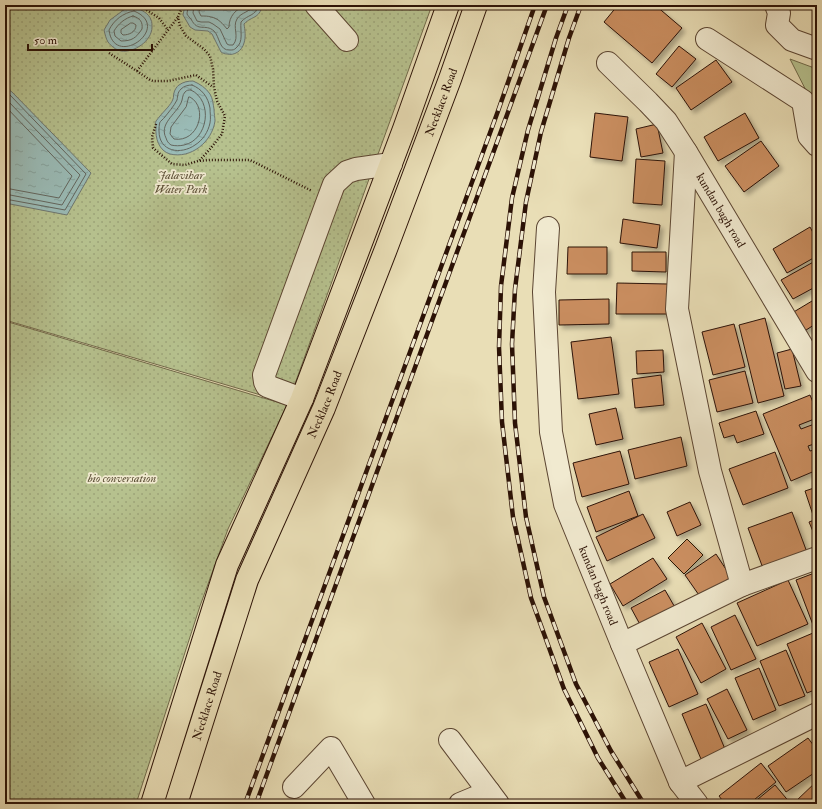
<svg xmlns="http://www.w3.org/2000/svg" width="822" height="809" font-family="'IM FELL Double Pica',serif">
<defs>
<pattern id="park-dots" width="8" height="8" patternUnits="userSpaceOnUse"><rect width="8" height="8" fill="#b6c18e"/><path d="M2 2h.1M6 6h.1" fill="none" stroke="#9da579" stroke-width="1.8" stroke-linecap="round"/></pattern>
<pattern id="water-ripples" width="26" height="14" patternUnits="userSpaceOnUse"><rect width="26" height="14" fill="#9abbb6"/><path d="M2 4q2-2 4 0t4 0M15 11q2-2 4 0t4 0" fill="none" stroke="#85a09b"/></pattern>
<filter id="shadow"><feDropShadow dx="3.5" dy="3.5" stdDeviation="2" flood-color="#0004"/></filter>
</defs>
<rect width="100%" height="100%" fill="#e9deb6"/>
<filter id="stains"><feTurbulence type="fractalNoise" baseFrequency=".005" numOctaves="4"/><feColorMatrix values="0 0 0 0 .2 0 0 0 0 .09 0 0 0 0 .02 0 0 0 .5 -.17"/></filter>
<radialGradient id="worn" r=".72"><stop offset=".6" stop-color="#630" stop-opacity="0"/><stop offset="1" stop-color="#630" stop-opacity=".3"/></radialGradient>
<path fill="#b6c18e" stroke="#716a4a" d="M790,59L817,69V112Z"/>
<g fill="url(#park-dots)" stroke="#716a4a">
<path d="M5,5H432L288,403L5,320Z"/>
<path d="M5,321L287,405L228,529L200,606L136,804H5Z"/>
</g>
<g fill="url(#water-ripples)" stroke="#6e7770">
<path d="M185,5H263C258,20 253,15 244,24C245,30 246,37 244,43C242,51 234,56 227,54C224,54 223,53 221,52L212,34L208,31L195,30L190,27L183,15Z"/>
<path d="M135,7C141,10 149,13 151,20C152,21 152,26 152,27C152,41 134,53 121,51C116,50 111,46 108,42C106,39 105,34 104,30L110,20L125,9Z"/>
<path d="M193,81C200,84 206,88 210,94C213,99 213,104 214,109C214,113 215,118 215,121C212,142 191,159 170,154C159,151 155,138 156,127C156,125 155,123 156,121C157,119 159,118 160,116C164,111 171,105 173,99C174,97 173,95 174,93C174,91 177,86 179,85C183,82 188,81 193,81Z"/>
<path d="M5,87L12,92L91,173L67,215L5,203Z"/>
</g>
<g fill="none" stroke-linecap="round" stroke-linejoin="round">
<g stroke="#63665e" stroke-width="1">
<path d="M189,5C188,8 187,12 187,14C188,16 190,18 191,19C198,33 205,23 214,31C220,37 219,51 230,50C233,50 234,50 236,48C244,42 240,31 241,22C248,14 255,17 259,5"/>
<path d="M194,5L193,13L197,21L201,22H209L213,24L220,29L227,44L229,45H233C240,37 232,27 237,19C241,12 251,12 254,5"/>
<path d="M200,5L199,12L201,16C205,16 208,16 211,17C218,18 223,24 227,29L229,27C229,16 236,9 246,5"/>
<path d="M134,11C174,27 114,70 109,30C114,20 123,13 134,11Z"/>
<path d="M133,16C140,18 143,22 142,29C136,38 132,41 121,41L115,36L114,31C118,24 125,18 133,16Z"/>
<path d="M131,23H133L136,25C136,32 129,35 123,35L121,33V30Z"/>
<path d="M192,85C202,89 208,97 210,108C210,113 211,118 210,123C208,132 203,140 195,145C181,155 159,152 159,131C159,129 159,124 160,122C160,122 164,118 164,118C168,113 174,106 177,100C178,96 177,93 181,89C184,86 188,85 192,85Z"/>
<path d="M191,90C214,101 208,140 184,145C180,146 175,146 171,145C168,143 167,141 166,138C159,124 175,115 181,103C183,99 182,95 185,92C187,90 188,90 191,90Z"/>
<path d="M5,92L10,95L86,174L65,210L5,199"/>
<path d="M189,97H190C209,108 198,143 174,139L170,134L171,127L186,107Z"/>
<path d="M5,98L80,175L62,205L5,194"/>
<path d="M5,106L72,176L59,198L5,188"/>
</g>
</g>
<g fill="#ca8e61" stroke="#2c1206" filter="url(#shadow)">
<path d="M618,5H655L682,28L652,63L604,22Z"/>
<path d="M679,46L696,59L672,87L656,74Z"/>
<path d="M716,60L732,82L691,110L676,88Z"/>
<path d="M595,113L628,117L622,161L590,157Z"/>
<path d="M745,113L759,138L718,161L704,137Z"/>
<path d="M657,124L663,153L641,157L636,129Z"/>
<path d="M761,141L779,166L744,192L725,166Z"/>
<path d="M636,159L665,161L662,205L633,203Z"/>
<path d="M623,219L660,225L657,248L620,243Z"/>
<path d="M810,227L817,240V256L787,273L773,249Z"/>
<path d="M568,247H607V274H567Z"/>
<path d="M632,252H666V272L632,271Z"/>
<path d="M817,260V286L793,299L781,280Z"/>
<path d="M617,283L668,284V314H616Z"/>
<path d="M817,298V323L803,332L792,313Z"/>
<path d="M609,299V324L559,325V300Z"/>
<path d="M765,318L784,396L758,403L739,325Z"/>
<path d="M734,324L745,367L713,375L702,332Z"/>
<path d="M611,337L619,394L578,399L571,342Z"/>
<path d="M792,349L801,386L785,389L777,353Z"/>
<path d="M663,350L664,372L637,374L636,351Z"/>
<path d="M745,371L753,403L717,412L709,380Z"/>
<path d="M661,375L664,405L635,408L632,379Z"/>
<path d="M810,395L817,412V418L799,425L801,429L817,423V443L808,446L810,451L817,449V470L791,481L763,414Z"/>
<path d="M616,408L623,439L596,445L589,414Z"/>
<path d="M756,411L764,434L737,443L734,435L724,438L719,423Z"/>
<path d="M681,437L687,466L635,479L628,450Z"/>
<path d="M620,451L629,484L582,497L573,463Z"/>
<path d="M775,452L788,488L743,505L729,469Z"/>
<path d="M817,487V514L813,515L805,491Z"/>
<path d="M629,491L638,516L596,532L587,507Z"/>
<path d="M690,502L701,525L677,536L667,512Z"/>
<path d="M792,512L808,555L764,571L748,528Z"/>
<path d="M643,514L655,538L607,561L596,537Z"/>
<path d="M817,519V541L809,522Z"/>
<path d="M687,539L703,555L684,574L668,558Z"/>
<path d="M716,554L731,577L701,598L685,575Z"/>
<path d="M653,558L667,579L623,606L610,584Z"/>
<path d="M817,572V623L813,625L796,580Z"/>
<path d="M788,580L808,624L757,646L737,603Z"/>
<path d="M665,590L677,611L643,630L631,608Z"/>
<path d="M735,615L756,659L731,670L711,627Z"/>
<path d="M702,623L726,669L701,683L676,637Z"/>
<path d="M813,633L817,643V689L807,693L787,644Z"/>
<path d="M678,649L698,694L669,707L649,662Z"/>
<path d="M786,650L805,696L779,706L760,661Z"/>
<path d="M759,668L776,710L753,720L735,678Z"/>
<path d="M727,689L747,730L728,739L707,699Z"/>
<path d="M706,704L725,749L701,759L682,714Z"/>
<path d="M808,738L817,750V771L786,792L768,766Z"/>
<path d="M761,763L776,782L749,804H725L719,796Z"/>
<path d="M817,781V804H799L796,801Z"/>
<path d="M775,785L791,804H752Z"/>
</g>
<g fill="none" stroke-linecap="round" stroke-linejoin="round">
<defs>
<g id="minor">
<path d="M316,5L347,40"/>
<path d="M776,5L779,13L777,25L792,40L817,49"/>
<path d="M707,39L803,101L809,136L817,145"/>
<path id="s1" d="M608,63L648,102L666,121L686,152L817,371"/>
<path d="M686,152L677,309L710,471L742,585"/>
<path id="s2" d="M548,228L544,292L551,432L565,504L622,644L680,782L817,714"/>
<path d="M302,399L267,386L265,382L264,375L328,200L334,184L347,172L356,169L391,164"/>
<path d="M622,644L742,585L817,558"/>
<path d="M450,740L498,804"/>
<path d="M680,782L697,804"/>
<path d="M294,787L331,748L364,804"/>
<path d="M460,804L489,792"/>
</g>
<g id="major">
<path d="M152,804L227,565L302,399L404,129L448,5"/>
<path id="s3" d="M176,804L247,580L324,408L386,249L450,79L476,5"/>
</g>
</defs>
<use href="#minor" stroke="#5b4532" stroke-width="24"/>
<use href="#major" stroke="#2c1206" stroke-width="24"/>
<g stroke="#2c1206" stroke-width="2.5" stroke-dasharray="1 2" stroke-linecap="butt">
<path d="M139,5L159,18L168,30"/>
<path d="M183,5L178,17L180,26L186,36L204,49L210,56L213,69L214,87L217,101L225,116L222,134L211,148L199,161"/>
<path d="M109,53L137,71L150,80L153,81H168L196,75L213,87"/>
<path d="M137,71L178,17"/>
<path d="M156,124L152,137L153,148L172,164L185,165L198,161L210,160H250L312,191"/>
<path d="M660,804L670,800"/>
</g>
<use href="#minor" stroke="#f1ead0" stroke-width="22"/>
<use href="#major" stroke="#e9deb6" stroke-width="22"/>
<defs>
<g id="rail">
<path d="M568,5L556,38L528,130L512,198L501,286L499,347L502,422L513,517L531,598L564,689L598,758L627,804"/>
<path d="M581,5L569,38L541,132L526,202L515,289L512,344L515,423L526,517L544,597L576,684L611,751L644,804"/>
<path d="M245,804L498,111L535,5"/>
<path d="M256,804L547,5"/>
</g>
</defs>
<use href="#rail" stroke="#2c1206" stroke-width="4.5"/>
<use href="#rail" stroke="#f1ead0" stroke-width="3" stroke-dasharray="9" stroke-linecap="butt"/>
</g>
<g text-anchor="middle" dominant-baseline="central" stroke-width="3.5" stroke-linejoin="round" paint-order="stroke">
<g font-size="12" fill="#2c1206" stroke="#f1ead0">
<text stroke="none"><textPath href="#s3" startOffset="751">Necklace Road</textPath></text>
<text stroke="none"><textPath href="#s1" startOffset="187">kundan bagh road</textPath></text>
<text stroke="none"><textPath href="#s3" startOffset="427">Necklace Road</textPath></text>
<text stroke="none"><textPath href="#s2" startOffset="366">kundan bagh road</textPath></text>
<text stroke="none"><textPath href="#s3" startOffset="103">Necklace Road</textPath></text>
</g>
<g font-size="12" font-style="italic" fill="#5c4f36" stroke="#f1ead0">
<text x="181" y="175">Jalavihar<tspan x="181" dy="14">Water Park</tspan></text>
<text x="122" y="478">bio conversation</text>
</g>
</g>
<rect width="822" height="809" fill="none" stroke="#e9deb6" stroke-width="20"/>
<rect x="6" y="6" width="810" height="797" fill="none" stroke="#2c1206" stroke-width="2"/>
<rect x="10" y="10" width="802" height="789" fill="none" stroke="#2c1206"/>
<path d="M28 44v6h124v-6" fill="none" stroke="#2c1206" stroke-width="2"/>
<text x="34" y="44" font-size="12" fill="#2c1206" stroke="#f1ead0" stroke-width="3" paint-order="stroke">50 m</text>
<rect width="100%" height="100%" filter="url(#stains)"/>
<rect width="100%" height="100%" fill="url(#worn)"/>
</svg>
